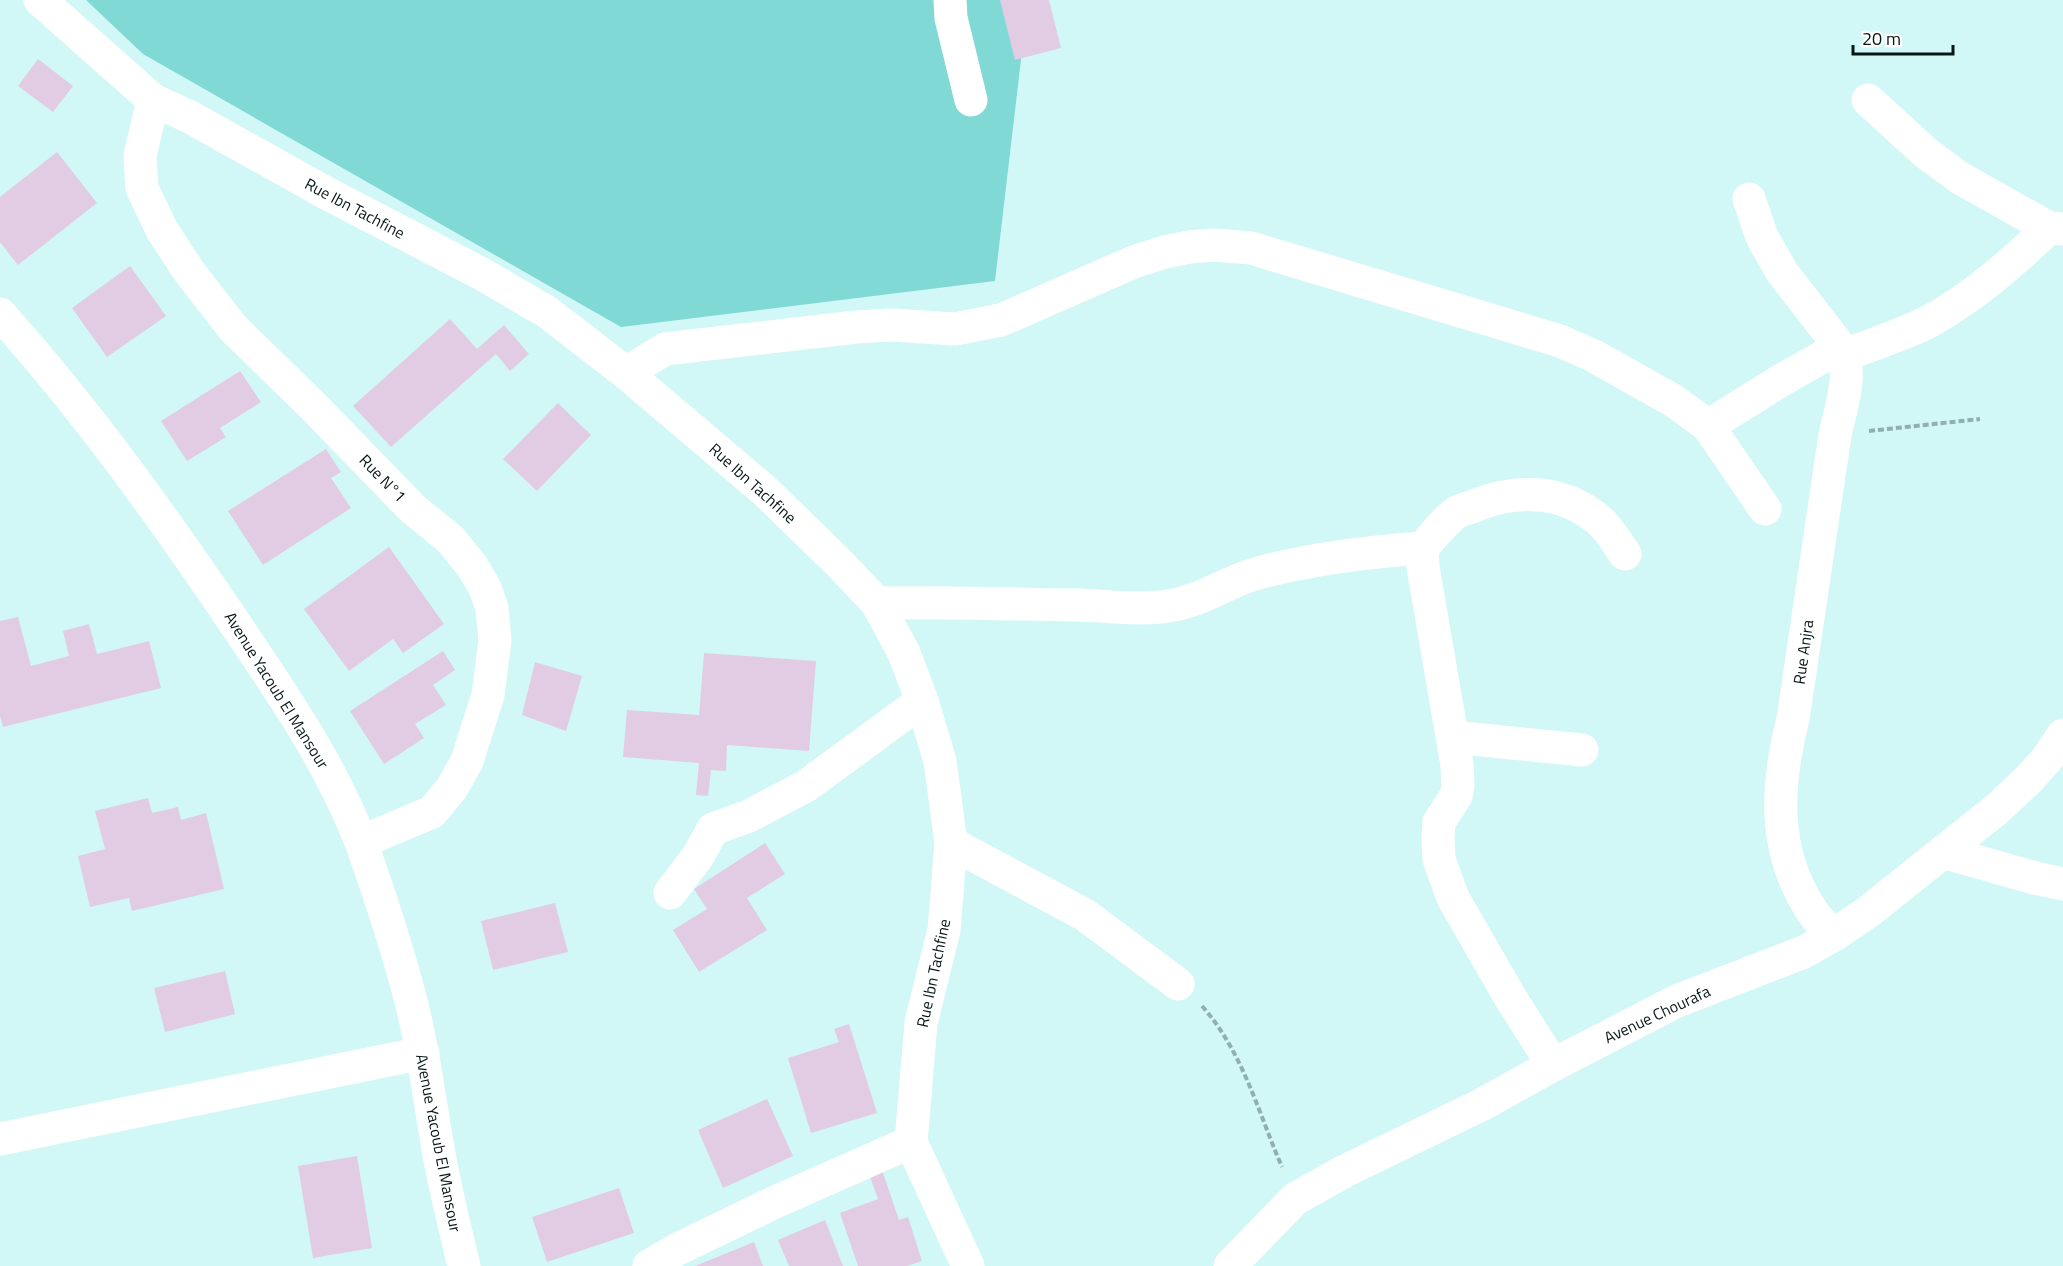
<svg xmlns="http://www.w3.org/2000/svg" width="2063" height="1266" font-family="'Titillium Web',sans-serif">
<rect width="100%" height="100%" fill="#d1f8f6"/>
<path fill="#81d9d6" d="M86,0H1028L995,281L621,327L143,54Z"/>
<g fill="#e2cce3">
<path d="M1000,0H1049L1061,48L1015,60Z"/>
<path d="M38,59L73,86L53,112L18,86Z"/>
<path d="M57,152L97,203L18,265L0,242V197Z"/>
<path d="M130,266L166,316L107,357L72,308Z"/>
<path d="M450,319L477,349L504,325L529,354L510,371L496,354L391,447L353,406Z"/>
<path d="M240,371L261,402L220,428L226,437L187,461L161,421Z"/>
<path d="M558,403L591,435L537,491L503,459Z"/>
<path d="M326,449L341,472L331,478L351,508L263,565L228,511Z"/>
<path d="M389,547L444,624L403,653L393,639L349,671L304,609Z"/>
<path d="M18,617L31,666L69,656L63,631L89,624L97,654L149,641L161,688L3,727L0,716V621Z"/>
<path d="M443,651L455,670L433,685L446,705L415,724L424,738L384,764L350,711Z"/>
<path d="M704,653L816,661L809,751L727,745L726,771L711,770L708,796L696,795L699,763L623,757L627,710L699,715Z"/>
<path d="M535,662L582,676L566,731L522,715Z"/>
<path d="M148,798L152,813L178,807L181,820L206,813L224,889L132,911L129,898L90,907L78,856L105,849L95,811Z"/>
<path d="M765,843L785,874L747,898L767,930L699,972L673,930L707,909L694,889Z"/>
<path d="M555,903L568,952L493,970L481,921Z"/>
<path d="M225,971L235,1014L165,1032L154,988Z"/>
<path d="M849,1024L877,1113L811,1133L788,1058L839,1042L834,1029Z"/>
<path d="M767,1099L793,1156L723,1188L698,1130Z"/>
<path d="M357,1156L372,1248L313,1258L298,1166Z"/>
<path d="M881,1167L899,1220L908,1217L922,1261L907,1266H858L840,1213L878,1199L868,1171Z"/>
<path d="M619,1188L634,1233L547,1262L532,1217Z"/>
<path d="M825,1220L843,1266H789L778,1240Z"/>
<path d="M754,1242L763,1266H695Z"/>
</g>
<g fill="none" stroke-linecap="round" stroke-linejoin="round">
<g stroke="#90afae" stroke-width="4" stroke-dasharray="6 3" stroke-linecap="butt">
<path d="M1869,431L1980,419"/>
<path d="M1202,1006C1243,1052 1258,1112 1282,1167"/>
</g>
<g stroke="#fff" stroke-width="33">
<path d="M40,0L153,100L190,117L328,194L482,274L547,312L626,373L765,491L838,562L877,603L904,653L922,701L940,761L951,843L944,930L921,1023L911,1142L968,1266"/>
<path d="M950,0L951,18L971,100"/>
<path d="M153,100L140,156L142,188L162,230L188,270L233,328L313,406L413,509L450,539L472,566L485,588L492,608L495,641L488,695L467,761L452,788L432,812L361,842"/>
<path d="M1868,100L1926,153L1960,178L2049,228L2063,229"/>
<path d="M1749,199L1762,237L1782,272L1840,347C1854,373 1841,407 1835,435L1793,719C1776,786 1772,851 1812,911C1817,920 1827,928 1834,935"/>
<path d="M0,314C87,411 163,517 236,625C283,695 332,765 362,845C379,893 395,941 408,990C424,1047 430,1107 441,1165C448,1199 456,1233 464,1266"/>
<path d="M1845,355C1873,344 1903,335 1930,321C1975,296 2012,263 2049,228"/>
<path d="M626,373L665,349L856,327L892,325L955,329L1001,320L1136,261L1165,252L1189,247L1213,245L1251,248L1560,341L1594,356L1674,401L1708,426L1765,509"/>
<path d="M1708,426L1780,381L1840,347"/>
<path d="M1422,548L1423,567L1457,765L1458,786L1456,796L1439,822L1438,838L1439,859L1453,898L1510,997L1553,1065"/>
<path d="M877,603C944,602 1011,604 1078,605C1110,606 1142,611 1174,605C1203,600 1227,582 1255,574C1309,559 1366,552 1422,548C1432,538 1446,519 1457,512C1464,509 1472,507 1479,504C1521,488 1565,491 1600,521C1610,530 1617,543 1625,554"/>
<path d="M1452,737L1582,750"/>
<path d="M951,843L1085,915L1178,984"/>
<path d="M1943,852L2035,878L2063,884"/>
<path d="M670,893L698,856L713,829L749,816L806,786L922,701"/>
<path d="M0,1139L423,1053"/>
<path d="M649,1266L676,1250L773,1203L911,1142"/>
<path d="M1230,1266L1295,1199L1343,1172L1483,1104L1553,1065L1677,1001L1804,952L1834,935L1868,912L1997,809L2029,779L2047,759L2063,735"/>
</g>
</g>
<g text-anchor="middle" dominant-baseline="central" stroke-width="4.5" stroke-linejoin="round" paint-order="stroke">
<g font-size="16" fill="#081616" stroke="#fff">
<text transform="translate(355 208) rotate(28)">Rue Ibn Tachfine</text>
<text transform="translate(383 478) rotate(46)">Rue N°1</text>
<text transform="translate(753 483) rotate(42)">Rue Ibn Tachfine</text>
<text transform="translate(1803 652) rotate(-82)">Rue Anjra</text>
<text transform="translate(277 690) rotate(58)">Avenue Yacoub El Mansour</text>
<text transform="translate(933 973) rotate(-78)">Rue Ibn Tachfine</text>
<text transform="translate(1657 1014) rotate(-25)">Avenue Chourafa</text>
<text transform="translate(439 1143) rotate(79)">Avenue Yacoub El Mansour</text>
</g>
</g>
<path d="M1853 45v9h100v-9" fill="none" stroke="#081616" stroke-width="3"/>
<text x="1862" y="45" font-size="18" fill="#081616" stroke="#ffffff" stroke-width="4.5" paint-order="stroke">20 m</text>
</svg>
